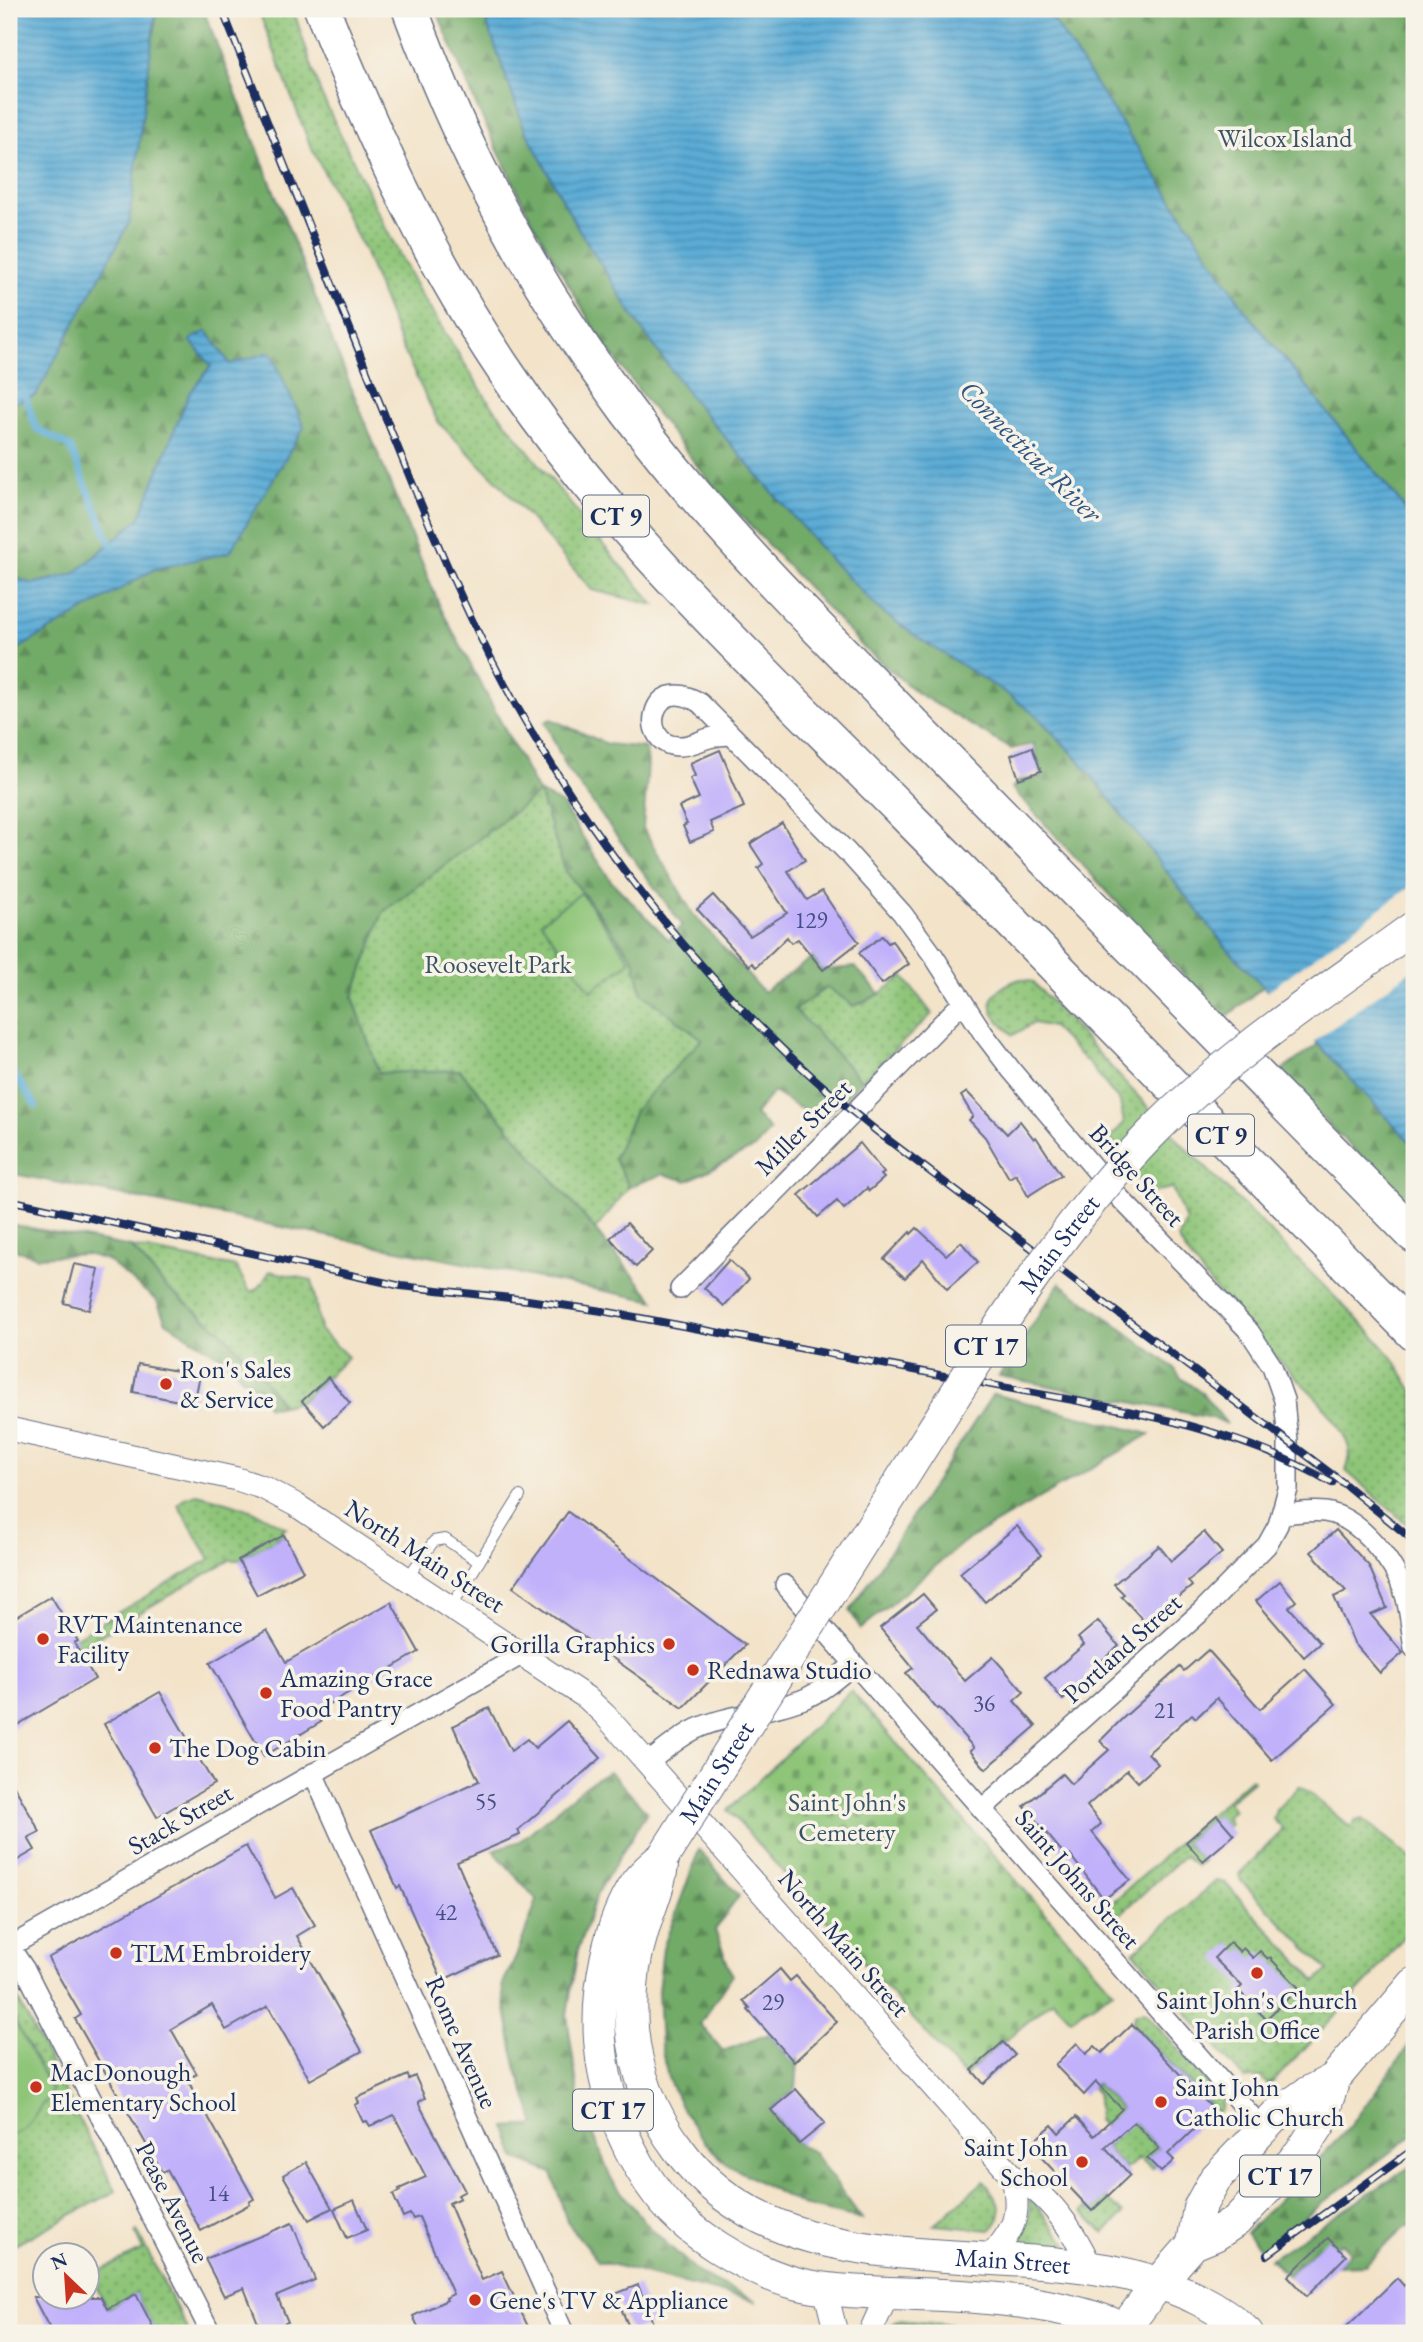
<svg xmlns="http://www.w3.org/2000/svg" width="1423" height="2342" font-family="'EB Garamond',serif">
<defs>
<pattern id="green-dots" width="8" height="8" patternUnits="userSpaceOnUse" patternTransform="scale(1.75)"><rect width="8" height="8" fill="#8ec578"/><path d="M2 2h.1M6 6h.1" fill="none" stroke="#73a066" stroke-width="1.8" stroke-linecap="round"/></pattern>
<pattern id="forest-firs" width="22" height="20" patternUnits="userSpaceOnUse" patternTransform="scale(1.75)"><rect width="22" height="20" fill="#72aa68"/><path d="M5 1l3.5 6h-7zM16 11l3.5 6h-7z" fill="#5d8b59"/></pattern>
<pattern id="cemetery-stones" width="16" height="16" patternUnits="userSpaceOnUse" patternTransform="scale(1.75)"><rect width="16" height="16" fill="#8ec578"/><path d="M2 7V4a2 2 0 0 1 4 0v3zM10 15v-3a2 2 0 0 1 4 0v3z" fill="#73a066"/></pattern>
<pattern id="water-rules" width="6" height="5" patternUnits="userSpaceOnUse" patternTransform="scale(1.75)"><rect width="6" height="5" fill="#5bacd6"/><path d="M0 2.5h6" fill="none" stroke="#4a8cb1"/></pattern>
</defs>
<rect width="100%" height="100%" fill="#f7f3e8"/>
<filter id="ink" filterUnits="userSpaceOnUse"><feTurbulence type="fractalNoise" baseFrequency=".0143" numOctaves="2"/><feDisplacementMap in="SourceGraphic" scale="14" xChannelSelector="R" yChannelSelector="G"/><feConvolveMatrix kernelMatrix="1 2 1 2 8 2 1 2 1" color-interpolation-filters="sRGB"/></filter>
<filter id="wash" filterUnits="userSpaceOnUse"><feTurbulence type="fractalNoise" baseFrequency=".00686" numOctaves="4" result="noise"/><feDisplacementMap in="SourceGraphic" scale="28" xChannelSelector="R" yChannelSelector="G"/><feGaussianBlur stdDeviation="1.57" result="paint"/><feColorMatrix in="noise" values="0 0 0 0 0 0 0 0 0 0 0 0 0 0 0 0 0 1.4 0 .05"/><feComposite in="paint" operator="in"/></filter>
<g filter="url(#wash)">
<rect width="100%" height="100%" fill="#f3e3c9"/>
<g fill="url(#green-dots)" stroke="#547a6b" stroke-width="2">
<path d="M258,9H293L321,94L385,227L420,293L487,399L605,547L655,605L592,590L501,485L438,422L401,345L363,248L310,145Z"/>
<path d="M539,792L565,870L634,959L642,993L703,1039L636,1109L614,1158L629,1187L595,1230L460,1070L379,1073L353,997L383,912Z"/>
<path d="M903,976L932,1014L862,1081L795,1010L827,987L854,1006L880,994Z"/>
<path d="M1020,979L1033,982L1180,1142L1374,1336L1393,1358L1414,1393V1530L1346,1471C1349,1462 1351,1454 1348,1445C1335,1409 1288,1371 1262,1343C1233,1311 1201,1276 1178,1239L1186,1221L1172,1188L1153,1192L1141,1183L1110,1138L1124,1123L1120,1102L1090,1065L1052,1027L1034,1023L1013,1035C1007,1029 998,1022 994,1014C984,994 1006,984 1020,979Z"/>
<path d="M131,1247L236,1267L250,1292L258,1289L270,1271L312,1280L320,1330L348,1357L302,1401L282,1406L257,1369L221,1331L166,1287Z"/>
<path d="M197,1494C229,1502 258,1510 286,1528L281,1531L284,1535L238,1560H230L9,1689V1681L77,1641L76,1637L210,1559L178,1505L184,1498Z"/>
<path d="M1251,1778L1253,1781L1228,1802L1234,1810L1226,1817L1230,1824L1227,1827L1217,1816L1186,1842L1203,1861L1196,1866L1184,1856L1117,1917L1108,1906Z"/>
<path d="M1299,1786H1301L1350,1827L1356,1821L1363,1819L1414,1861V1920L1408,1931L1371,1978L1273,2082L1268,2085L1261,2077L1244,2079L1134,1952L1216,1881L1225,1883L1316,1981L1328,1970L1241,1881L1239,1874L1280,1833L1282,1828L1273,1819L1276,1810Z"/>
<path d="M9,1982L116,2191L9,2248Z"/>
<path d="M1144,2011L1223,2100L1222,2109L1218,2113L1132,2024L1134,2015Z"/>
<path d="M1096,2083L1159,2148L1148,2158L1155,2166L1152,2169L1140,2158L1126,2169L1105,2147L1115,2138L1098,2120V2094L1092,2087Z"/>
<path d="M984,2181C997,2199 1010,2212 990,2230L934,2225Z"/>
<path d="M1106,2197L1123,2214L1104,2233L1082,2211L1087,2207L1092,2211Z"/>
<path d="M1029,2200H1032L1067,2244L1019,2242L1030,2212Z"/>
<path d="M137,2231L189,2333H156L136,2294L107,2309L88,2270V2256L91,2254L100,2271L143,2250L135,2233Z"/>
<path d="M898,2320L1015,2330L1029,2333H994L893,2323Z"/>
</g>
<g fill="url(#forest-firs)" stroke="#466c63" stroke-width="2">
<path d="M156,9H203L336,350L440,607L538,792L561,803L611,881L669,940L682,925L566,767L545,722L551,719L607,744L646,748L648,764L643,828L693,914L763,992L813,957L823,970L855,967L880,994L854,1006L827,987L795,1010L862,1081L821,1121L773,1092L755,1115L770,1130L756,1147L687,1181L663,1174L629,1187L614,1158L636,1109L702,1039L642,993L634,959L565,870L539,793L383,912L353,997L379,1073L460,1070L655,1301L9,1173V654L155,569L230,552V364L207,331L191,341L211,365L189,394L139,519L74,574L32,584L9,575V405L36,395L155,30Z"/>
<path d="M436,9H482L524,127L575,223L639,325L693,400L828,557L881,611L920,639L1003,691L1037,716L1079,760L1226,947L1264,986L1224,1019L1012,788L1018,781L1041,777L1034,744L1011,749L917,693L865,649L714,487L651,407L597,334L530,217L478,109Z"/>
<path d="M1046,9H1414V520L1245,310Z"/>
<path d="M1318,1044L1414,1146V1209L1277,1074Z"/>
<path d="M9,1224L131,1247L166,1287L221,1331L257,1369L282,1406L268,1407L254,1386L241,1377L221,1357L166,1322L157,1301L107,1260L85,1254L38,1257L9,1248Z"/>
<path d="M1060,1283L1173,1367L1181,1378L1203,1394L1227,1424L1217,1419L999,1376Z"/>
<path d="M993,1394L1150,1434L964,1542L861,1629L850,1611Z"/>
<path d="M609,1771L647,1812L597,1894L578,1949L567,2015L578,2094L611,2179L651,2229L701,2275L757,2302L598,2261L567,2222L552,2173L516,2159L506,2127L536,2125L516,2067L502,1985L516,1957L537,1900L493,1850L520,1841L585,1786Z"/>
<path d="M699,1850L739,1896L715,1930L732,1975L700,2024L723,2051L769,2034L787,2055L791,2052L798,2059L796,2089L771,2110L799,2144L813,2152L862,2219L802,2205L728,2165L705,2142L682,2109L668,2078L661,2046L658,1991L663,1948Z"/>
<path d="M1414,2038V2134L1261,2250L1246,2233L1349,2128Z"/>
<path d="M1414,2164V2225L1404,2228L1365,2265L1337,2266L1350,2252L1341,2243L1336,2246L1314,2250L1288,2276L1270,2259Z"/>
</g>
<path fill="url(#cemetery-stones)" stroke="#547a6b" stroke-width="2" d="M851,1691L1113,1991L1071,2019L1053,2000L964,2076L728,1810Z"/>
<g fill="#8ec578" stroke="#547a6b" stroke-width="2">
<path d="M581,893L631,961L591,991L541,922Z"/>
<path d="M9,2011L52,2091L24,2130L9,2136Z"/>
</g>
<g fill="url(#water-rules)" stroke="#3b6e9a" stroke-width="2">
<path d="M19,9H156L129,223L36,395L9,405V69Z"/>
<path d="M482,9H1046L1245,310L1414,520V1146L1226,947L1079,760L1037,716L1003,691L920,639L881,611L828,557L693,400L639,325L575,223L524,127Z"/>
<path d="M207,331L230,364L271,352L304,427L230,552L155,569L9,654V575L32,584L74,574L139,519L189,394L211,366L190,340Z"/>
</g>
<path fill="#f3e3c9" d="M1414,884V968L1312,1043L1265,993Z"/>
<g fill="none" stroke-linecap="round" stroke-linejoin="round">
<g stroke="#5bacd6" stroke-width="7">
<path d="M24,392L36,428L70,447L114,552"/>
<path d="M9,1067L36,1106"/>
</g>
</g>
<g id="blocks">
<g fill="#c1b1fb">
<path d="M1032,747L1041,771L1019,779L1011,755Z"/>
<path d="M720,750L744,807L710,822L714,832L690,842L683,826L687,824L679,807L699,798L690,778L695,776L690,763Z"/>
<path d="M782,823L805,860L788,871L807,900L822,891L838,915L859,942L823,970L798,939L791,943L787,937L756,967L752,963L749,966L697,909L713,895L750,936L787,913L758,868L763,864L750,844Z"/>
<path d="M882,936L888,943L892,941L909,964L882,984L859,953Z"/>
<path d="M967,1092L1007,1134L1020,1121L1034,1139L1036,1137L1061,1175L1028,1196L1016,1174L1009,1178L985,1137L969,1120L973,1116L961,1096Z"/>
<path d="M860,1143L884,1173L881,1175L884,1178L869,1191L867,1188L844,1209L837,1201L818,1217L799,1195Z"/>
<path d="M627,1223L652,1251L636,1267L610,1238Z"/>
<path d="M917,1228L946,1255L961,1242L978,1262L947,1289L923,1259L905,1278L884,1259L910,1232L911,1234Z"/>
<path d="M729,1260L749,1279L724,1306L704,1288Z"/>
<path d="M74,1264L99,1269L89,1310L64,1303Z"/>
<path d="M138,1364L200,1375L194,1404L133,1392Z"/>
<path d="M328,1377L350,1403L324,1426L302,1401Z"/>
<path d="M568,1512L745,1645L683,1708L513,1587Z"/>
<path d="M1017,1526L1041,1555L985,1602L960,1573Z"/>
<path d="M1336,1530L1369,1566L1387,1608L1371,1615L1403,1653L1380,1673L1354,1643L1334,1597L1346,1591L1311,1552Z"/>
<path d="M1204,1532L1222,1553L1188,1581L1192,1586L1169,1605L1166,1602L1144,1621L1121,1596L1124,1594L1114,1584L1159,1546L1171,1561Z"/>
<path d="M284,1535L303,1571L257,1595L238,1560Z"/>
<path d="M1280,1581L1296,1601L1289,1607L1320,1643L1304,1657L1256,1601Z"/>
<path d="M923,1594L936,1609L917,1624L965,1681L993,1657L1024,1692L1014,1701L1036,1726L986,1769L970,1751L974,1748L939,1708L937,1709L906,1673L913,1668L880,1628Z"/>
<path d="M51,1596L78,1641L74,1643L95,1679L9,1730V1621Z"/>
<path d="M391,1602L419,1652L315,1712L321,1722L264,1756L210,1663L267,1630L286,1662Z"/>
<path d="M1098,1621L1119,1646L1086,1674L1089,1678L1063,1700L1045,1678L1084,1645L1078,1638Z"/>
<path d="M1208,1650L1260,1709L1305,1669L1336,1704L1272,1760L1217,1698L1196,1718L1192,1714L1148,1753L1158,1764L1138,1782L1127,1770L1087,1806L1101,1824L1092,1832L1130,1880L1104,1899L1070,1855L1067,1858L1024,1806L1062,1774L1071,1784L1109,1750L1100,1741L1122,1719L1180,1667L1184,1671Z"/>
<path d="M160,1692L214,1784L157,1817L104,1724Z"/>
<path d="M489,1708L511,1751L527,1739L535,1748L567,1721L601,1758L518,1830L520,1835L457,1862L497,1955L447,1978L446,1974L440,1976L400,1886L397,1888L371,1830L479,1781L453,1726Z"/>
<path d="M9,1777L40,1832L28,1838L35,1850L9,1865Z"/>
<path d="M1217,1815L1234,1835L1203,1861L1186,1842Z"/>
<path d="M246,1846L275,1898L293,1888L315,1925L297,1936L362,2051L310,2080L268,2006L226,2030L212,2005L171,2029L197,2074L187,2079L254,2199L249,2202L250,2204L201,2231L167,2170L162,2172L75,2019L81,2015L48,1958Z"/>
<path d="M1230,1942L1240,1952L1243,1948L1253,1958L1260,1951L1268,1959L1270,1958L1299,1988L1266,2019L1238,1990L1242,1986L1214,1958Z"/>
<path d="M780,1969L790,1981L796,1976L837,2022L794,2062L748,2010L750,2009L743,2001Z"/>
<path d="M1132,2024L1214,2110L1168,2154L1174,2160L1161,2172L1147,2158L1159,2148L1134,2122L1105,2147L1130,2175L1092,2211L1038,2154L1041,2151L1033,2142L1052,2125L1059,2133L1076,2117L1094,2136L1122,2109L1096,2082L1084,2095L1055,2065L1077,2043L1086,2054L1095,2046L1102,2053Z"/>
<path d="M1003,2042L1015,2055L984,2084L972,2070Z"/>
<path d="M408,2075L409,2079L415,2076L425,2098L419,2101V2104L465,2191L458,2195L460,2198L449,2203L482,2280L502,2271L531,2333H421L413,2316L447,2300L446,2298L453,2294L419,2217L413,2219L410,2214L403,2217L393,2195L400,2191L399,2189L426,2177L394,2115L370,2126L367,2121L363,2122L355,2105L359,2103L357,2098Z"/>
<path d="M796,2089L825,2123L799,2144L771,2110Z"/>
<path d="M306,2162L332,2208L309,2220L283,2175Z"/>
<path d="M354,2200L367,2230L347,2238L334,2209Z"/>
<path d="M292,2223L315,2280L277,2296L288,2322L262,2333L244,2288L224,2296L205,2259Z"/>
<path d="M1328,2238L1346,2256L1307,2296L1288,2276Z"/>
<path d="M1414,2275V2333H1340L1397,2278L1404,2286Z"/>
<path d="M638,2285L653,2323L631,2332L615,2294Z"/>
<path d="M136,2294L156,2333H52L33,2297H101L107,2309Z"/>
</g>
</g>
</g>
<g filter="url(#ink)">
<use href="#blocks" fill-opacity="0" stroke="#676e83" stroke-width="2"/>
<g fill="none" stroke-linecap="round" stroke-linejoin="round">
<defs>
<g id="service">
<path d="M407,1578L434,1541L445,1539L479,1562"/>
<path d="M451,1607L520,1496"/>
</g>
<g id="minor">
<path d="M731,735C724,735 716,736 709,738C699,741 688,747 678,746C637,745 650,671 700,703L848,853L902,913L933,955L983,1033L1012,1071L1114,1192L1249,1331L1272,1366L1284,1400L1288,1441V1489L1278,1525L1267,1545L1202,1611L982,1809"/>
<path d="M680,1289L963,1002"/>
<path d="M1282,1514C1296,1513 1311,1510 1325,1512C1360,1517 1395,1563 1405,1595C1410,1612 1411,1630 1414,1648"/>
<path d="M785,1585L1262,2128"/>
<path d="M648,1763C663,1751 678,1738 696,1729C731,1713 771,1713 806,1698C824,1690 838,1677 854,1664"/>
<path d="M313,1773L564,2333"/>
<path d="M9,1946L26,1971L211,2333"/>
<path d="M9,1947L523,1654"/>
</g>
<g id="tertiary">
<path d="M9,1429L237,1479L264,1488L296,1505L587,1698L605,1715L684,1804L1013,2177C1047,2190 1076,2234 1090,2266"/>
<path d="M989,2258C1015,2229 1021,2216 1013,2177"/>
<path d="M825,2289L836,2333"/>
<path d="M870,2333L888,2293"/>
</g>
<g id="trunk">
<path id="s1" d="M663,1857C661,1884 649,1908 642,1933C632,1964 630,1996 632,2028C636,2073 652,2114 679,2150C784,2293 996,2236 1145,2279C1183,2290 1218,2305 1247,2333"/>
<path d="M663,1857C653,1865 644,1872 636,1883C608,1924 597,1991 600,2040C604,2092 621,2140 650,2183C669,2211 691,2230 719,2248C743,2263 768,2276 795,2283C835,2293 876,2292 916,2294C985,2296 1071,2302 1133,2333"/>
<path d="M1193,2244L1199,2208L1215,2179L1276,2115L1307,2093L1334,2079L1414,1984"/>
<path d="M1124,2329L1159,2283L1193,2244L1215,2235L1236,2221L1300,2154L1320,2123L1334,2079"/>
</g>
<g id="motorway">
<path d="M322,9C375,141 434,270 516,387C625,545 768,676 902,811C1074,984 1244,1159 1414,1333"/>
<path d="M410,9C462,150 535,288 626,409C684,487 750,558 818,628L1414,1235"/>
</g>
</defs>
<use href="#service" stroke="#676e83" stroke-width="12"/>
<use href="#minor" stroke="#676e83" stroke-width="22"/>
<use href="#tertiary" stroke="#676e83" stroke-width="25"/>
<use href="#trunk" stroke="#676e83" stroke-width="34"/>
<use href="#motorway" stroke="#676e83" stroke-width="38"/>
<use href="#service" stroke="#fff" stroke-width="10"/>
<use href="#minor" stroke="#fff" stroke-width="19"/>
<use href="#tertiary" stroke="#fff" stroke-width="23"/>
<use href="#trunk" stroke="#fff" stroke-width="32"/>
<use href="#motorway" stroke="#fff" stroke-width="35"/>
<defs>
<g id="rail">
<path d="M222,9C271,132 321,255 370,379C414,487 456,597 513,700C606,865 730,1016 879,1133L1342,1482L1414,1541"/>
<path d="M9,1200L401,1286L528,1300L602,1311C730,1334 859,1360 987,1384C1104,1407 1227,1422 1332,1483"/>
<path d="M1267,2255L1414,2149"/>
</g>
</defs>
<use href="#rail" stroke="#1b2f5e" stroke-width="8"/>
<use href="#rail" stroke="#f7f3e8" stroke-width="5" stroke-dasharray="16" stroke-linecap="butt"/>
<defs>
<g id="trunk-bridge">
<path id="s2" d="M663,1857C743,1730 823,1604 903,1477C978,1359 1050,1239 1148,1137C1226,1056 1323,993 1414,927"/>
</g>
</defs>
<use href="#trunk-bridge" stroke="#676e83" stroke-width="34" stroke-linecap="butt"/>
<use href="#trunk-bridge" stroke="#fff" stroke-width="32"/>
</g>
</g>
<g fill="#c8321e" stroke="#f7f3e8" stroke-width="2.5">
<circle cx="166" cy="1384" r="7"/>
<circle cx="43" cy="1639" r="7"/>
<circle cx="669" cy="1644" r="7"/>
<circle cx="693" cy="1670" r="7"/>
<circle cx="266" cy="1693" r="7"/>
<circle cx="155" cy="1748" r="7"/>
<circle cx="116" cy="1953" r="7"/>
<circle cx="1257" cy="1973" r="7"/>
<circle cx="36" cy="2087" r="7"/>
<circle cx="1161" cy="2102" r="7"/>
<circle cx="1082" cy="2162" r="7"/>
<circle cx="475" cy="2300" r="7"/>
</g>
<g text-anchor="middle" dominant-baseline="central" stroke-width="7" stroke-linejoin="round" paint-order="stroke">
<g font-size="23" fill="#445085">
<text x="811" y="920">129</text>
<text x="984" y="1703">36</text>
<text x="1165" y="1710">21</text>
<text x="486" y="1801">55</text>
<text x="446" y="1912">42</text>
<text x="773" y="2002">29</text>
<text x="218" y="2193">14</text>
</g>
<g fill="#f7f3e8" stroke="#5d6a87" stroke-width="2">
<rect x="583" y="495.5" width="66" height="41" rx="5"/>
<rect x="1188" y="1114.5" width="66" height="41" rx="5"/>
<rect x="946" y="1325.5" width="80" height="41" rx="5"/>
<rect x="573" y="2089.5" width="80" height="41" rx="5"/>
<rect x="1240" y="2155.5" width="80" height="41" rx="5"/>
</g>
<g font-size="24" font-weight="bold" fill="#1b2f5e">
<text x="616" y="516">CT 9</text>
<text x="1221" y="1135">CT 9</text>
<text x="986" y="1346">CT 17</text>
<text x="613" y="2110">CT 17</text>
<text x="1280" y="2176">CT 17</text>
</g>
<g font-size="26" fill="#385464" stroke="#f7f3e8">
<text x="1285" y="138">Wilcox Island</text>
<text x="498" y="964">Roosevelt Park</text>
<text x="847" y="1802">Saint John's<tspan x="847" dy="30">Cemetery</tspan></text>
</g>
<g font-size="26" fill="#1b2f5e" stroke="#f7f3e8">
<text transform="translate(803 1127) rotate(-45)">Miller Street</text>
<text transform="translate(1137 1175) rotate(48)">Bridge Street</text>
<text stroke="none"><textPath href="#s2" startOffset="730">Main Street</textPath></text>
<text transform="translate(425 1556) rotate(33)">North Main Street</text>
<text transform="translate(1122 1648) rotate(-42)">Portland Street</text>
<text stroke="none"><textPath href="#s2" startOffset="100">Main Street</textPath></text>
<text transform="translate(180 1819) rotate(-30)">Stack Street</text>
<text transform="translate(1078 1879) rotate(49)">Saint Johns Street</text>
<text transform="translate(844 1943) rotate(49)">North Main Street</text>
<text transform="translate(462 2042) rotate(66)">Rome Avenue</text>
<text transform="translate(173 2202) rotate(63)">Pease Avenue</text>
<text stroke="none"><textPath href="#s1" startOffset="672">Main Street</textPath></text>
</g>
<g font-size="26" fill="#1b2f5e" stroke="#f7f3e8" text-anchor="start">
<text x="180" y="1369">Ron's Sales<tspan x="180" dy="30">&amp; Service</tspan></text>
<text x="57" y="1624">RVT Maintenance<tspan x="57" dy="30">Facility</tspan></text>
<text x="655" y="1644" text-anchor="end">Gorilla Graphics</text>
<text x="707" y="1670">Rednawa Studio</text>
<text x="280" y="1678">Amazing Grace<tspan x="280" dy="30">Food Pantry</tspan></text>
<text x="169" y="1748">The Dog Cabin</text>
<text x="130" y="1953">TLM Embroidery</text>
<text x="1257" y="2000" text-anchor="middle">Saint John's Church<tspan x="1257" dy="30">Parish Office</tspan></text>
<text x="50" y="2072">MacDonough<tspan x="50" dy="30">Elementary School</tspan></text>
<text x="1175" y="2087">Saint John<tspan x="1175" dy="30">Catholic Church</tspan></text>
<text x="1068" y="2147" text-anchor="end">Saint John<tspan x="1068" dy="30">School</tspan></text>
<text x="489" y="2300">Gene's TV &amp; Appliance</text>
</g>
<g font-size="28" font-style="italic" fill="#2e5482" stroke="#f7f3e8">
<text transform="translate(1031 451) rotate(45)">Connecticut River</text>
</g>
</g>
<rect width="1423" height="2342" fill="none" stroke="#f7f3e8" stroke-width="35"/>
<g transform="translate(66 2276) rotate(335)"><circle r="33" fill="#f7f3e8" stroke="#9fa5b1" stroke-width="2"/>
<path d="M0-5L12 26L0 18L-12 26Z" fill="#c8321e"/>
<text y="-10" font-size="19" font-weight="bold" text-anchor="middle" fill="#1b2f5e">N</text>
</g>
</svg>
